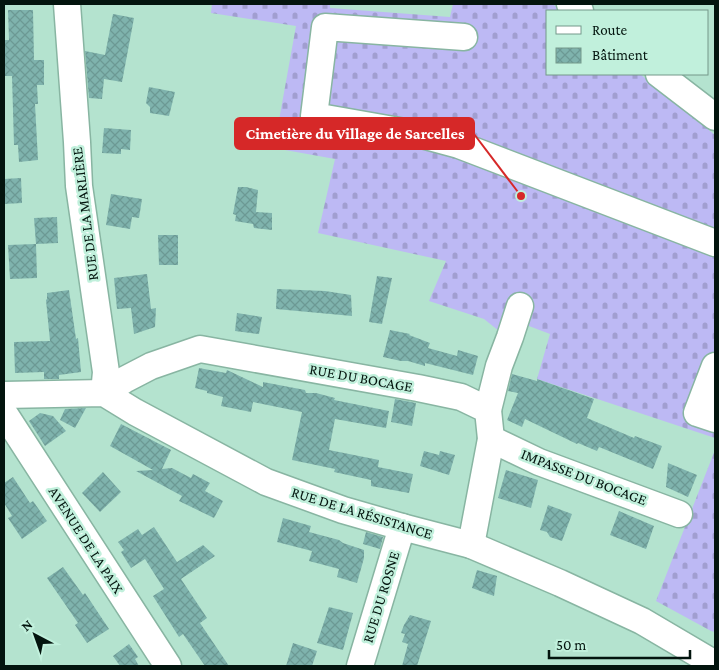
<svg xmlns="http://www.w3.org/2000/svg" width="719" height="670" font-family="'Crimson Pro',serif">
<defs>
<pattern id="cemetery-stones" width="16" height="16" patternUnits="userSpaceOnUse" patternTransform="scale(1.25)"><rect width="16" height="16" fill="#bdb9f4"/><path d="M2 7V4a2 2 0 0 1 4 0v3zM10 15v-3a2 2 0 0 1 4 0v3z" fill="#a19ed0"/></pattern>
<pattern id="building-cross-hatch" width="8" height="8" patternUnits="userSpaceOnUse" patternTransform="scale(1.25)"><rect width="8" height="8" fill="#7fb3ad"/><path d="M0 0l8 8M0 8l8-8" fill="none" stroke="#6c9994"/></pattern>
</defs>
<rect width="100%" height="100%" fill="#b4e3cf"/>
<g fill="url(#cemetery-stones)">
<path d="M212,4H330V8L450,17L453,4H552L563,11H548V74H640L715,135V438L537,379L550,334L521,323L504,335L484,319L429,301L446,261L318,233L335,159L274,148L296,26L211,13Z"/>
<path d="M715,450V632L711,631L656,601Z"/>
</g>
<g fill="url(#building-cross-hatch)">
<path d="M8,10H33L34,60H44V85H37L38,104H35L38,160L19,162L18,145H14L12,76H4V40H9Z"/>
<path d="M113,14L134,18L122,82L104,79L102,99L89,98L85,51L105,55Z"/>
<path d="M149,87L175,92L169,116L150,113V107L146,103Z"/>
<path d="M104,128L131,130L130,150L121,149V154L102,153Z"/>
<path d="M21,178L22,203L4,204V179Z"/>
<path d="M238,187H246L258,190L256,212L272,213V230L254,228L253,224L235,221L236,215L233,214Z"/>
<path d="M111,194L142,199L139,218L132,217L130,229L106,225Z"/>
<path d="M57,217L58,243L36,244L34,218Z"/>
<path d="M158,235H178V265H159Z"/>
<path d="M36,244L37,278L10,279L8,245Z"/>
<path d="M147,274L151,309L156,308L155,327L134,334L131,308L117,309L114,278Z"/>
<path d="M377,276L392,278L382,324L369,322Z"/>
<path d="M277,289L325,291L351,295L352,316L276,309Z"/>
<path d="M69,290L76,339L78,338L81,372L59,375V379H44V372L15,373L14,342L50,341L46,300L47,299V293Z"/>
<path d="M237,313L262,317L259,334L235,331Z"/>
<path d="M390,330L410,334L409,335L430,343L428,348L457,356L458,350L478,356L473,375L425,363V366L408,361H401L383,357Z"/>
<path d="M199,368L226,373L227,370L263,387V382L305,390L306,393H316L335,398L334,400L389,411L386,428L335,419L329,450L379,460L378,467L413,474L409,493L371,486V480L334,472L335,469L292,460L302,412L253,402L251,412L221,406L223,397L207,393V391L195,388Z"/>
<path d="M512,374L537,381V379L594,399L587,418L634,438L635,436L662,446L653,469L599,447L597,451L578,443L577,444L525,419L522,427L507,420L518,393L508,391Z"/>
<path d="M395,399L416,403L412,426L391,422Z"/>
<path d="M86,408L75,428L60,420L65,409Z"/>
<path d="M40,413L53,416L66,431L45,446L29,421Z"/>
<path d="M121,424L171,450L162,469L172,468L191,478L193,474L210,483L205,491L223,501L214,518L179,501L182,496L136,471L153,470L110,446Z"/>
<path d="M424,451L439,455L440,451L455,455L449,475L420,466Z"/>
<path d="M668,463L697,475L688,497L666,487Z"/>
<path d="M506,470L538,480L531,508L498,498Z"/>
<path d="M103,472L121,492L100,512L82,493Z"/>
<path d="M13,477L30,503L33,501L47,521L22,539L8,518L12,516L4,503V483Z"/>
<path d="M548,505L572,514L562,541L550,537L547,532L540,530Z"/>
<path d="M619,511L654,526L646,549L610,535Z"/>
<path d="M283,518L311,526L309,532L339,540L343,543L364,550V558L357,583L337,577L339,569L309,561L312,551L277,542Z"/>
<path d="M154,527L177,562L203,545L215,556L181,579L207,618L200,623L229,666H205L183,634L179,637L153,596L164,589L145,559L131,568L121,552L124,550L118,542L138,529L142,535Z"/>
<path d="M366,532L383,537L380,549L363,544Z"/>
<path d="M63,567L83,595L85,593L109,629L87,643L75,625L78,623L47,578Z"/>
<path d="M477,570L497,576L494,596L472,588Z"/>
<path d="M329,607L353,613L343,650L317,643Z"/>
<path d="M410,615L431,621L417,666H402L408,644L402,642L405,634L401,633L404,625Z"/>
<path d="M293,643L317,651L312,666H286Z"/>
<path d="M129,644L138,657L135,659L139,666H120L113,656Z"/>
</g>
<g fill="none" stroke-linecap="round" stroke-linejoin="round">
<defs>
<g id="minor">
<path d="M67,4L77,142L79,186L106,372L104,393"/>
<path d="M570,4L580,11"/>
<path d="M464,37L325,27L314,116L422,135L459,145L715,243"/>
<path d="M659,74L715,117"/>
<path d="M715,366L697,413L715,419"/>
<path d="M104,393L124,380L151,366L200,349L418,388L461,397L488,410L491,439L471,545"/>
<path d="M4,395L104,393L135,412L266,482L343,510L402,527L471,545L560,583L642,621L715,664"/>
<path d="M488,410L499,366L510,337L520,306"/>
<path d="M4,413L168,666"/>
<path d="M491,439L539,462L679,514"/>
<path d="M360,666L402,527"/>
</g>
</defs>
<use href="#minor" stroke="#88b5a2" stroke-width="29"/>
<use href="#minor" stroke="#fff" stroke-width="26"/>
</g>
<g text-anchor="middle" dominant-baseline="central" stroke-width="5" stroke-linejoin="round" paint-order="stroke">
<g font-size="15" fill="#03140e" stroke="#c1f0dc">
<text transform="translate(85 214) rotate(-97)">RUE DE LA MARLIÈRE</text>
<text transform="translate(361 378) rotate(10)">RUE DU BOCAGE</text>
<text transform="translate(584 477) rotate(21)">IMPASSE DU BOCAGE</text>
<text transform="translate(362 513) rotate(17)">RUE DE LA RÉSISTANCE</text>
<text transform="translate(86 540) rotate(57)">AVENUE DE LA PAIX</text>
<text transform="translate(381 597) rotate(-73)">RUE DU ROSNE</text>
</g>
</g>
<path fill="none" stroke="#d62828" stroke-width="2" d="M521 196L474 134"/>
<circle fill="#d62828" stroke="#c1f0dc" stroke-width="2" cx="521" cy="196" r="5"/>
<rect fill="#d62828" stroke="#d62828" stroke-width="2" x="235" y="118" width="239" height="31" rx="5"/>
<g font-size="16" text-anchor="middle" font-weight="bold" fill="#fff">
<text x="355" y="139">Cimetière du Village de Sarcelles</text>
</g>
<rect width="719" height="670" fill="none" stroke="#03140e" stroke-width="10"/>
<rect x="546" y="10" width="162" height="65" fill="#c1f0dc" stroke="#75988a"/>
<rect x="556" y="26" width="25" height="8" fill="#ffffff" stroke="#75988a"/>
<text x="592" y="35" font-size="15" fill="#03140e">Route</text>
<rect x="556" y="48" width="25" height="15" fill="url(#building-cross-hatch)" stroke="#75988a"/>
<text x="592" y="60" font-size="15" fill="#03140e">Bâtiment</text>
<g transform="translate(35 635) rotate(319)" stroke="#c1f0dc" stroke-width="4" paint-order="stroke">
<path d="M0-4L9 19L0 12L-9 19Z" fill="#03140e"/>
<text y="-8" font-size="14" font-weight="bold" text-anchor="middle" fill="#03140e">N</text>
</g>
<path d="M549 650v8h141v-8" fill="none" stroke="#03140e" stroke-width="2.5"/>
<text x="556" y="650" font-size="15" fill="#03140e" stroke="#c1f0dc" stroke-width="4" paint-order="stroke">50 m</text>
</svg>
